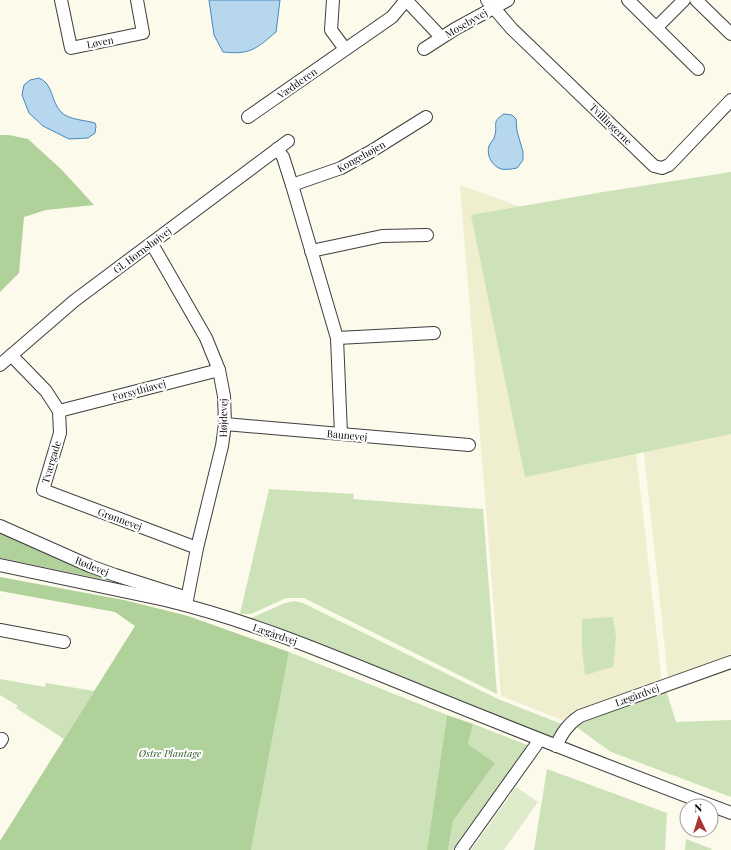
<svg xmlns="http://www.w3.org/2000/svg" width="731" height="850" font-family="'Playfair Display',serif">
<rect width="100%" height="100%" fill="#fcfaeb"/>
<g fill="#efeecf">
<path d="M460,185L612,240L662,683L565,721L501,696Z"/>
<path d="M622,246L731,287V656L668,678Z"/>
</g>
<g fill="#cde2b9">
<path d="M731,172V434L525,477L471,215L603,192Z"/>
<path d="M269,489L354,494L353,499L483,509L497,694L304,598H286L251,614H240Z"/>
<path d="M294,601L303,603L498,699L562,724L553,736H544L247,620L285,603Z"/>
<path d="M613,617L616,638L613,667L585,675L582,647V619Z"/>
<path d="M289,652L447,715L427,850H251Z"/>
<path d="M0,679L45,687L46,683L94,691L64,739L16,708L18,706L0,695Z"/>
<path d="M666,690L676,722L731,720V797L611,752L575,726L588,718Z"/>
<path d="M473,724L530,746L453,850H448L453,821L495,763L468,744Z"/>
<path d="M547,769L667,813L665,850H534Z"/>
<path d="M686,839L712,849L711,850H685Z"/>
</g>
<g fill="#b1d19b">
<path d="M0,135H9L28,139L62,170L94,205L46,210L24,217L19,273L0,292Z"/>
<path d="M0,532L111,581L0,558Z"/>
<path d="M0,577L124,600L188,616L289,652L251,850H0V841L135,626L115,612L0,591Z"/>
<path d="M447,715L473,724L468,744L495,763L453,821L448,850H427Z"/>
</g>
<path fill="#deebca" d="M516,787L538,802L504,850H471Z"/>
<g fill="#b6d7ee" stroke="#4688bb">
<path d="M209,0H280L276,32C256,49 250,55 223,52L214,35Z"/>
<path d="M39,78C53,83 51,102 61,112C69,120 85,120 95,123L96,126L95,133L88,138L69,139L43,126L29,113L22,95L24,85L30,80Z"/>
<path d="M504,114L512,115L516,119L517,131L523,152V160L517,168C512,169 506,170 501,169C492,166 486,155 489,146C490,143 493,141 494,138C499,126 490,122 504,114Z"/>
</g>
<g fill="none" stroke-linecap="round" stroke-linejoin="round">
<defs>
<g id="minor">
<path d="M61,0L71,48L143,33L137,0"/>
<path d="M333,0L331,30L345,49"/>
<path d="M406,0L441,37"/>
<path d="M487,0L512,29L654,166L662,168L669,165L731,100"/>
<path d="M628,0L698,69"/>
<path d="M696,0L731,34"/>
<path d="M657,27L684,0"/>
<path d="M424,49L455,29L508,0"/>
<path d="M248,117L392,17L406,0"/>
<path d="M277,149L283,157L292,185L337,338L341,434"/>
<path d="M292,185L341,168L370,152L426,117"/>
<path d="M152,244L206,338L219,370L224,396L225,424L222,446L197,548L186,605"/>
<path d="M311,251L382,236L427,235"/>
<path d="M337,338L434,333"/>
<path d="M11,355L46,391L59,411L60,433L43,490L197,548"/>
<path d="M0,365L74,301L288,141"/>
<path d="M59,411L219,370"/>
<path d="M225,424L469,445"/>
<path d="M0,526L90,566L115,575L181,596"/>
<path d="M0,565L165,600C253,621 338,658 422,692C525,734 628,774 731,813"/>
<path d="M0,630L64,642"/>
<path d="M0,742L2,739"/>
<path d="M556,746C562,733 568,724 580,716L731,662"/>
<path d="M461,850L536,745L538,739"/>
</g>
</defs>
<use href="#minor" stroke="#3e3e3e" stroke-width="14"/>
<use href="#minor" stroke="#fff" stroke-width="12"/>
</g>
<g text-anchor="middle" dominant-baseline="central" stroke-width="4" stroke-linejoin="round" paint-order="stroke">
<g font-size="10" fill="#0b0b0b" stroke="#fff">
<text transform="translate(466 23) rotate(-30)">Mosebyvej</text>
<text transform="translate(100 42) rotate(-11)">Løven</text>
<text transform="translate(297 83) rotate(-35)">Vædderen</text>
<text transform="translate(611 124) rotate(44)">Tvillingerne</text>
<text transform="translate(361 156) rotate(-29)">Kongehøjen</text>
<text transform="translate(142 250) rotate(-37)">Gl. Hornshøjvej</text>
<text transform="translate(139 390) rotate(-15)">Forsythiavej</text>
<text transform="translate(223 418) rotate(-89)">Højdevej</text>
<text transform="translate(347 435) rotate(5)">Baunevej</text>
<text transform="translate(51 462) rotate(-73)">Tværgade</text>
<text transform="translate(120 519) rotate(20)">Grønnevej</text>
<text transform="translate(92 566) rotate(22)">Rødevej</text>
<text transform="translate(275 634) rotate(19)">Lægårdvej</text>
<text transform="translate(637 695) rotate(-20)">Lægårdvej</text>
</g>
<g font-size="10" font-style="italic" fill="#2d5a24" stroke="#fff">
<text x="170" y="753">Østre Plantage</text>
</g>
</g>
<g transform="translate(699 818) rotate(356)"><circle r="19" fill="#ffffff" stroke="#9d9d9d"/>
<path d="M0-3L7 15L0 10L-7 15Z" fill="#a93536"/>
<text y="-6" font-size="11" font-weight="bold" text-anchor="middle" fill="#0b0b0b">N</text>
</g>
</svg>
